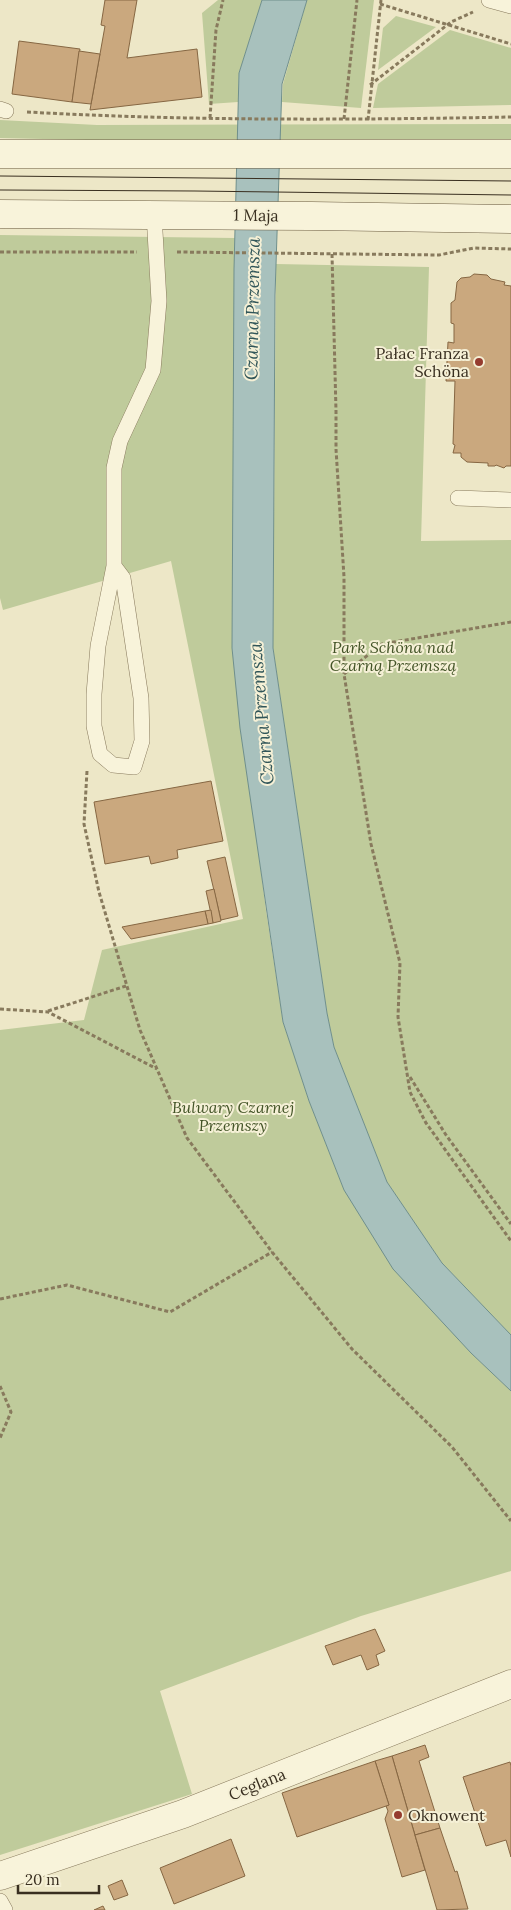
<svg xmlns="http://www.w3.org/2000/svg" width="511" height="1910" font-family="Lora,serif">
<rect width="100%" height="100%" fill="#ede7c7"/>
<g fill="#bfcb9b">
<path d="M218,0H262L239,73L238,102L209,104L202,13Z"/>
<path d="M307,0H374L361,108L282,102L283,84Z"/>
<path d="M396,16L436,27L378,70L383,28Z"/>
<path d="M450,30L511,48V105L373,108L378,84Z"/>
<path d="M0,120L97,125L511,124V139L87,140L0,138Z"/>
<path d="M0,235L235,238L232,648L266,910L283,1022L309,1101L344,1190L471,1353L511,1391V1571L361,1616L160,1691L192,1794L0,1855V1030L84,1020L102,950L243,919L171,561L3,610L0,598Z"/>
<path d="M276,264L429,267L421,541L511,540V1335L442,1263L387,1182L334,1047L327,1013L273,648Z"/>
</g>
<path fill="#a8c1bd" stroke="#6f8f8c" d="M262,0H307L282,84L275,295L273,648L327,1013L334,1047L387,1182L442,1263L511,1335V1391L471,1353L393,1269L344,1190L309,1101L283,1022L240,728L232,648L234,269L239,73Z"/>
<g fill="#caa87e" stroke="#866743">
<path d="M105,0H137L127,58L197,49L202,97L90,110L105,26L101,25Z"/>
<path d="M19,41L80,49L72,102L12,94Z"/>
<path d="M79,51L100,54L91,104L72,102Z"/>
<path d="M474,274L487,275L491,279L505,282L504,285L511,286V466H506L504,468L496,465L495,466H488V463L467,462L461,457V453H453L455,445L453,444L455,381H446L448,342L454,343V324L451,323V303L455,300L457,282L461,278L470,277Z"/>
<path d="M211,781L223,841L177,850L178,858L151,864L149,856L105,864L94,802Z"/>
<path d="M225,857L238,916L221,920L207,861Z"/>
<path d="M214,889L221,921L213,923L206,891Z"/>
<path d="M211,910L213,923L208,924L205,911Z"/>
<path d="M205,911L208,924L131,939L122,927Z"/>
<path d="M375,1629L385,1651L376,1655L379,1665L367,1670L361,1655L333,1665L325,1646Z"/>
<path d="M425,1745L429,1757L419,1761L440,1828L415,1835L392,1756Z"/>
<path d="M392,1756L425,1870L402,1877L385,1819L388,1811L386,1806L389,1805L375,1761Z"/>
<path d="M375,1761L389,1805L297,1837L282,1793Z"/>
<path d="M510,1762L511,1766V1857L506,1840L486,1846L463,1777Z"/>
<path d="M440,1828L455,1872L457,1871L468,1909L437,1910L415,1835Z"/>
<path d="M231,1839L245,1876L174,1904L160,1868Z"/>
<path d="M122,1880L128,1895L114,1900L108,1886Z"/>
<path d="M103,1906L105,1910H94Z"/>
</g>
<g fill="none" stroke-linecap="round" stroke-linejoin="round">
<defs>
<g id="lane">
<path d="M489,0L511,6"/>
<path d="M0,109L6,111"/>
<path d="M458,498L511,500"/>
<path d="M114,566L123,578L141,698L142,741L134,767L113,765L100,754L94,726V694L98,646L114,566V468L120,441L153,370L159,301L154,214"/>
<path d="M0,1901L5,1910"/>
</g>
<path id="street" d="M0,1876L183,1814L511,1684"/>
<g id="secondary">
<path d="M0,154H511"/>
<path d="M0,214L312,216L511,219"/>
</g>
</defs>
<use href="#lane" stroke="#887a5d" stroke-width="16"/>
<use href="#street" stroke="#887a5d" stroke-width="29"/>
<use href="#secondary" stroke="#6a5b40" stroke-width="29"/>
<g stroke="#887a5d" stroke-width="3" stroke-dasharray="4 2.5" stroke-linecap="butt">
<path d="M380,4L511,44"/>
<path d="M370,85L451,22L473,12"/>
<path d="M27,112C188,121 350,120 511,117"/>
<path d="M210,118L216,30L223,0"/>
<path d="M344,119L357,0"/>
<path d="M368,120L381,0"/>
<path d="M0,252H137"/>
<path d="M177,252L439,255L474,248L511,249"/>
<path d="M332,254L336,411V449L344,577V674L371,844L400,963L398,1017L410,1092L426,1123L511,1241"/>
<path d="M344,674L382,644L511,622"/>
<path d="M87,771L84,824L99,892L140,1030L187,1138L272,1252L352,1349L452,1447L511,1521"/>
<path d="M0,1009L48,1012L157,1069"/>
<path d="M48,1011L126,986"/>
<path d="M410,1077L446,1135L511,1224"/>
<path d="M0,1299L67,1285L170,1312L272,1252"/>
<path d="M0,1386L11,1412L0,1438"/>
</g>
<use href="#lane" stroke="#f8f3da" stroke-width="15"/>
<use href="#street" stroke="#f8f3da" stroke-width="28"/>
<use href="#secondary" stroke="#f8f3da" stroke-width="28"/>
<g stroke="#392f20" stroke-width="1">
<path d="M0,176L511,181"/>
<path d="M0,190L195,191L511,195"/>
</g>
</g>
<g fill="#953c2f" stroke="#f5f0d6" stroke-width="2">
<circle cx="479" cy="362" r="5"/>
<circle cx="398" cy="1815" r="5"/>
</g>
<g text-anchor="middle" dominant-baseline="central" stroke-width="4" stroke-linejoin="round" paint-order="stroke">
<g font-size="16" fill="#392f20" stroke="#f5f0d6">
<text transform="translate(256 215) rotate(1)">1 Maja</text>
<text transform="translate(257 1784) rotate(-22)">Ceglana</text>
</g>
<g font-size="16" fill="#392f20" stroke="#f5f0d6" text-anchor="end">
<text x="469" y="353">Pałac Franza<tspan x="469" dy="18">Schöna</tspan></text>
<text x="408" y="1815" text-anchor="start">Oknowent</text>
</g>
<g font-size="16" font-style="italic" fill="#435427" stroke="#f5f0d6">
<text x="393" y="647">Park Schöna nad<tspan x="393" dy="18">Czarną Przemszą</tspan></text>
<text x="233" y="1107">Bulwary Czarnej<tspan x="233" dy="18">Przemszy</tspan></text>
</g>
<g font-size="18" font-style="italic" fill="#305558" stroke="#f5f0d6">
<text transform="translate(252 309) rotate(-89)">Czarna Przemsza</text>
<text transform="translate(261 714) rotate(-95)">Czarna Przemsza</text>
</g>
</g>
<path d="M18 1885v8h81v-8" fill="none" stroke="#392f20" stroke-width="2.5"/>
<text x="25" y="1885" font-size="15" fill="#392f20" stroke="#f5f0d6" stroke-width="4" paint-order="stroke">20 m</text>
</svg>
